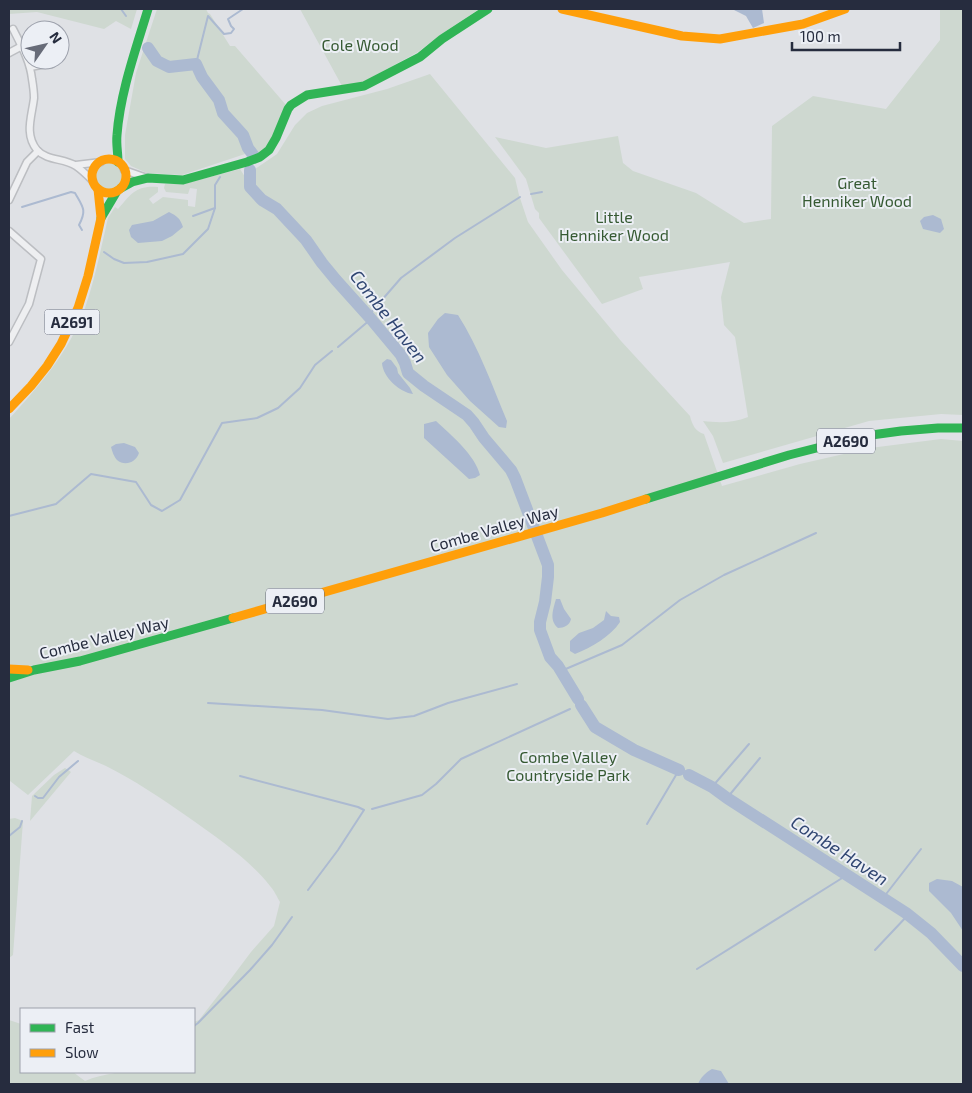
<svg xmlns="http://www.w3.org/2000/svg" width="972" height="1093" font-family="'Exo 2',sans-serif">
<rect width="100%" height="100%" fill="#dfe1e5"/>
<g fill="#ced8d0">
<path d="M9,9H137L131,29L116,21L104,29L37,12L9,14Z"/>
<path d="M157,9H206L208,13L210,14L230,46H235L286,105L268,147L258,155L245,154L182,175L147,173L131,166L125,159V135L136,73Z"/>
<path d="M300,9H479L440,35L418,52L363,82L342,86Z"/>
<path d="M940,9H963V415L941,414L869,421L723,463L713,436L703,421C719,423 733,423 748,417L735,337L724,325L721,297L730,262L639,277L643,289L602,304L539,218V213L535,209L526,179L495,137L546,148L618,136L623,163L633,171L696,193L744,223L771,219L772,126L813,96L886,109L940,40Z"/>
<path d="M430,74L515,178L519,195L528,222L562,270L621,341L690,416C692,425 696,432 704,434L722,486L800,464L870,448L941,439L963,441V1084H9V1020L21,1024V1072H73L85,1081C116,1067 160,1072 194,1072V1022L199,1020L227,984L251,952L274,926L280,902C277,897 274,890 270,886C248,858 216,837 188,817C161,798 134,780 106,766C95,761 84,757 74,751L28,795L10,781H9V419C40,385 69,352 85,308C95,279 101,248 108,218L115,207L118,209C131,194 136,185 158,187V192L149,199L153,204L163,197L188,200V206L195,207L197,189L190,188L188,194L166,192L164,188L165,184H183L240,169L245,177L252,171L277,154L295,125L307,113L322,106L387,89Z"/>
<circle cx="109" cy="176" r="13"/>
<path d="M65,768L71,772L30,821L32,796L54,775Z"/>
<path d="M15,818L23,821L13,955L9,958V819Z"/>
</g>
<g fill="#acbad1">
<path d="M734,9H762L764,23L753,28L746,16L734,10Z"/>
<path d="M169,212C177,216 180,218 183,227L172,236L162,241L138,243L131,237L129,230L132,225L153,221Z"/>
<path d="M933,215L941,219L944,229L940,233L923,229L920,221L924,217Z"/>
<path d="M445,313L458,315C479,348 492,385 507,421L506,428L499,427L470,401L447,375L429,347L428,333L438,319Z"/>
<path d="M387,359L391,360L397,368L398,373L410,388L413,394C399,392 383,377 382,363Z"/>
<path d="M436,421C451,435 475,455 480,475L475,478L469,479L424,438V424Z"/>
<path d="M124,443L135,447L139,453C136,462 125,467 117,460C114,457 112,451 111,447L116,444Z"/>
<path d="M556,599H560L564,609L571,619C570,625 564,628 558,628C549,620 553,610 556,599Z"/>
<path d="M606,611L611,616L619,617L620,622C610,637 592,647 575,654L570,651V641L579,633L593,628L604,620Z"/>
<path d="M937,879L952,881L963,887V931L951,913L929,891V883Z"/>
<path d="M712,1069L721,1071L729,1084H698C701,1077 705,1073 712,1069Z"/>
</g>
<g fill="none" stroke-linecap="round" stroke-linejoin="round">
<g stroke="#acbad1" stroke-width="2">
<path d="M121,9L126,16"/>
<path d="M196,64L208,16L224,34L231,33L234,29L231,26L228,19L243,9"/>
<path d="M531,194L542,192"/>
<path d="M22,207L71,192L75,193C83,207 87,210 79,225L82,230"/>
<path d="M193,216L215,208"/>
<path d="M104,252L114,259L124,263L147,262L183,254L208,229L215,208V185L220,177"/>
<path d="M368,316L401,278L455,238L520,197"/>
<path d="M338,347L371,319"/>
<path d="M9,516L56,504L91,474L136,482L151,505L162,511L180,500L222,423L257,418L278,408L300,388L315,365L332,351"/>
<path d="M561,671L622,645L680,600L724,575L816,533"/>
<path d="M208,703L322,710L388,719L414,716L448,703L517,684"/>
<path d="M240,776L358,807L364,810L338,850L308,890"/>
<path d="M712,787L749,744"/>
<path d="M35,796L38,798H43L59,777L78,761"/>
<path d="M727,798L760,758"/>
<path d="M372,809L422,795L436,784L461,759L570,709"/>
<path d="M647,824L679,770"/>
<path d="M9,836L20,827L22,821"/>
<path d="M883,898L921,849"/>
<path d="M875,950L908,915"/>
<path d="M697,969L847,875"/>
<path d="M194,1026L198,1023L250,970L272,945L292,917"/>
</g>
<g stroke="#acbad1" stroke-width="12">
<path d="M148,48L157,61L169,67L196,64L202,77L219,100L223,113L243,135L248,148L254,156"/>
<path d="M250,170V187L262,200L277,209L306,240L322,263L336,280L371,319L401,355L405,363L408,373L424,386L467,415L474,423L484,438L511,470L515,478L548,565V577L545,602L540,622V630L550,657L558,666L578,699"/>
<path d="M581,705L595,727L634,750L679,770"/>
<path d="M689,775L712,787L727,798L906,913L931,933L963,966"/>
</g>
<defs>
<g id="street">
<path d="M13,29C21,45 30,61 32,79C33,85 34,92 34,98C32,116 24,134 37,150C47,161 64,158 76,166C82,170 88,176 93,181"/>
<path d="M9,53L22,46"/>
<path d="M30,67L41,65L52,64"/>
<path d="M76,165L101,162"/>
<path d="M124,170L147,178"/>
<path d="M9,200L27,162L38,151"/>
<path d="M9,231L41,259L29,304L9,342"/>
</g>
</defs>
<use href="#street" stroke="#bcbec2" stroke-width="9"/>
<use href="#street" stroke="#eeeff1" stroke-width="6"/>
<g stroke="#30b455" stroke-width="9">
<path d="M118,162C118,153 116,144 117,135C120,93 136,49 148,9"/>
<path d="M121,188L132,182L148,178L183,180L247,162L260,157L269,150L276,138L288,109L291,105L307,95L364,86L420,57L442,39L488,9"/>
<path d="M101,218L117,191"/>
<path d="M646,499L789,455L864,436L901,431L938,428H963"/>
<path d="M9,678L34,670L80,661L233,618"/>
</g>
<g stroke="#ff9f0a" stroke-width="9">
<path d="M562,9L682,36L720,39L803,24L845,9"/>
<circle cx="109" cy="176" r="17"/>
<path d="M9,409L31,386L47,366L61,344L78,308L88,276L101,218L98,189"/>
<path d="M233,618L602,513L646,499"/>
<path d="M9,669L28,670"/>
</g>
</g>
<g text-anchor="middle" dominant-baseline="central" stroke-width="4" stroke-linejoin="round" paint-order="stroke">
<g fill="#eceff5" stroke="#616675" stroke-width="1">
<rect x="44.5" y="309.5" width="55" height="25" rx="4"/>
<rect x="817" y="428.5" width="58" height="25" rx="4"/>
<rect x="266" y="588.5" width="58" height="25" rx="4"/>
</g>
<g font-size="15" font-weight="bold" fill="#262c3e">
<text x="72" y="322">A2691</text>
<text x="846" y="441">A2690</text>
<text x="295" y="601">A2690</text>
</g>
<g font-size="16" fill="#365a33" stroke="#eceff5">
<text x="360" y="44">Cole Wood</text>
<text x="857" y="182">Great<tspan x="857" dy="18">Henniker Wood</tspan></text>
<text x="614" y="216">Little<tspan x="614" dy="18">Henniker Wood</tspan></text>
<text x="568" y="756">Combe Valley<tspan x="568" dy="18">Countryside Park</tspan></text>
</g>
<g font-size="16" fill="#262c3e" stroke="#eceff5">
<text transform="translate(494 528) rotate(-16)">Combe Valley Way</text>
<text transform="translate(104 637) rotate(-14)">Combe Valley Way</text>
</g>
<g font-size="18" font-style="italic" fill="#304672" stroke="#eceff5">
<text transform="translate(389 316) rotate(52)">Combe Haven</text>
<text transform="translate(840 850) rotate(33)">Combe Haven</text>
</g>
</g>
<rect width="972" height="1093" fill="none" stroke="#262c3e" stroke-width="20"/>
<rect x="20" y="1008" width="175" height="65" fill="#eceff5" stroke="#9da1ac"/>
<rect x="30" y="1024" width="25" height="8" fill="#30b455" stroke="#9da1ac"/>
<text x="65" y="1033" font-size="15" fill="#262c3e">Fast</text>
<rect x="30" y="1049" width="25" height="8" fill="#ff9f0a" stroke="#9da1ac"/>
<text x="65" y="1058" font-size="15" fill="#262c3e">Slow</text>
<g transform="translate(45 45) rotate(56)"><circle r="24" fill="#eceff5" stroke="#9da1ac"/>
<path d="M0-4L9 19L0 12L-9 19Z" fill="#676b78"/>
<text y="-8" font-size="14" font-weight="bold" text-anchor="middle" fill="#262c3e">N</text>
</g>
<path d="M792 42v8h108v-8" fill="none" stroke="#262c3e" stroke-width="2.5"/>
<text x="800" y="42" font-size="15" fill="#262c3e" stroke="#eceff5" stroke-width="4" paint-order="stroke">100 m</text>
</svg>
